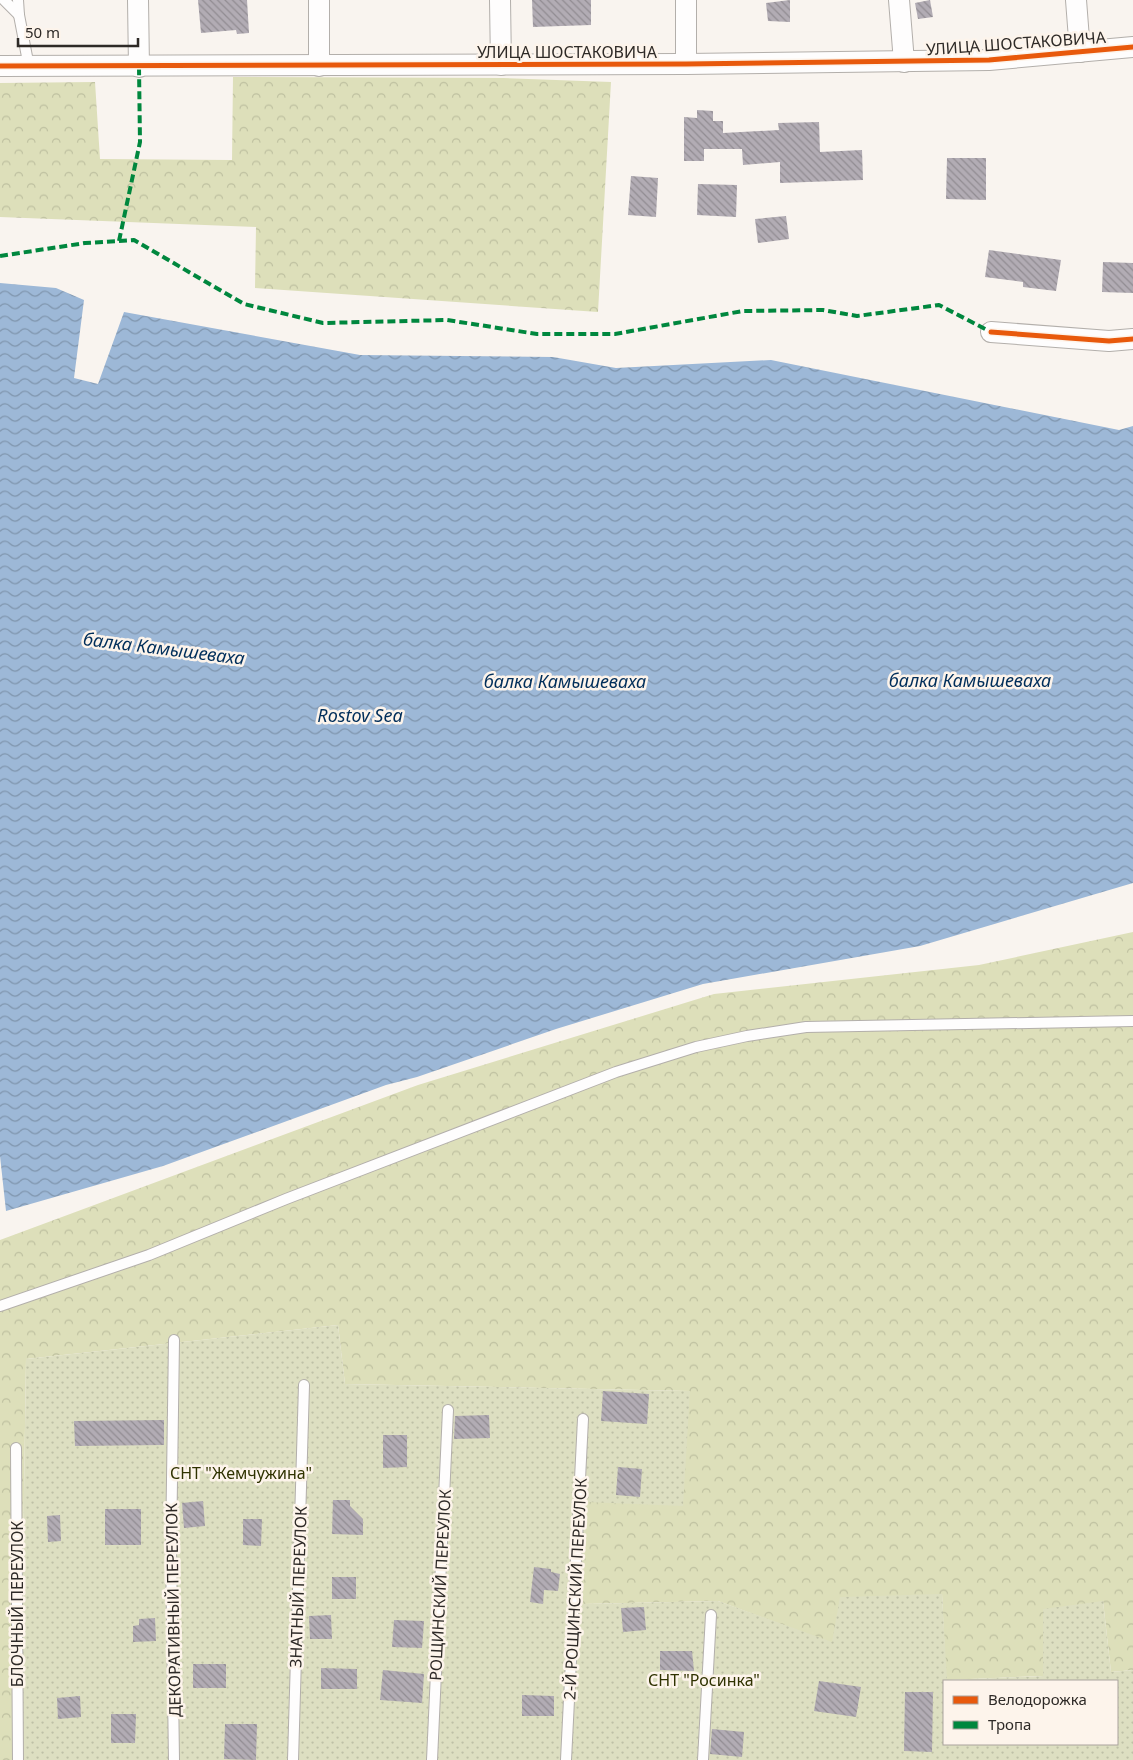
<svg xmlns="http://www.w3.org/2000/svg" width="1133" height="1760" font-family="'Noto Sans',sans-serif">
<defs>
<pattern id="forest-crowns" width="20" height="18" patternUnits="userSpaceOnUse" patternTransform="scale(1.25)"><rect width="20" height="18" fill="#dddfba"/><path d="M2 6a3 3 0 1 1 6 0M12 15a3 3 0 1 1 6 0" fill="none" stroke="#bec0a0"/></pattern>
<pattern id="garden-dots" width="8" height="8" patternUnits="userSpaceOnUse" patternTransform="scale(1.25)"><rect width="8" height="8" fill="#dddfc1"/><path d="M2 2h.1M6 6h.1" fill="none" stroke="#bec0a6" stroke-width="1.8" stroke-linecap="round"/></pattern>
<pattern id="water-waves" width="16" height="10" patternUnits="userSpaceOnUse" patternTransform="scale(1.25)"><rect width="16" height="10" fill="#9db8d7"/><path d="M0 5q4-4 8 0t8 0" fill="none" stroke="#8096ae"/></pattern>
<pattern id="building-back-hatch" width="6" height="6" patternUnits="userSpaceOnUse" patternTransform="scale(1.25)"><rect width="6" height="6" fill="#b2acb4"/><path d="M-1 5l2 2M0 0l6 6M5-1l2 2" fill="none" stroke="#918c92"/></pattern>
</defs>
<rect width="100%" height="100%" fill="#f9f4ef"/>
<g fill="url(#forest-crowns)">
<path d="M233,77L503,78L611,82L598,312L255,288L256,227L0,217V83L95,82L100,159L232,160Z"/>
<path d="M1133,932V1670L1111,1672L1103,1601L1043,1676L946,1680L942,1594L832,1643L718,1601L582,1604L586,1501L690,1391L345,1384L338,1325L26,1359L20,1760H0V1240L418,1085L714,994L979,965Z"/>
</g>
<path fill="url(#garden-dots)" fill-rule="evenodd" d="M338,1325L345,1384L690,1391L683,1506L587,1502L582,1604L718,1601L832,1642L840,1597L942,1594L947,1680L1043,1676V1609L1103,1601L1111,1672L1133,1670V1760H20L26,1359ZM944,1681H1117V1744H944Z"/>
<path fill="url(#water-waves)" d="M0,283L56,288L84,300L74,378L98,384L124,312L360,355L553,357L616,368L771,360L1119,430L1133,426V883L920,946L703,984L556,1029L417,1077L386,1085L163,1166L6,1211L0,1156Z"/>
<g fill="url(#building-back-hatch)">
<path d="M198,0H247L249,33L237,34L236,30L201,33Z"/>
<path d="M532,0H591V25L533,27Z"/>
<path d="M790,0V22L768,21L766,3Z"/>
<path d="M930,0L933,17L918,19L915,3Z"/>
<path d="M697,110L713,111V121H723V133L779,130L778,123L819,122L820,152L862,150L863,180L780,183V162L743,165L742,149H704V161H684V117L697,118Z"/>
<path d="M947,158H986V200L946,199Z"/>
<path d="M631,176L658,178L656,217L628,215Z"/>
<path d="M698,184L737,185L736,217L697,215Z"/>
<path d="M786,216L789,239L758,243L755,219Z"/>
<path d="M989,250L1061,260L1056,291L1023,287V282L985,277Z"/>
<path d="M1103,262L1133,263V293L1102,292Z"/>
<path d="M603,1391L649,1394L647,1424L601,1421Z"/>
<path d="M489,1415L490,1438L454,1439L455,1416Z"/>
<path d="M164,1420V1445L75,1446L74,1421Z"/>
<path d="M383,1435H407V1467L383,1468Z"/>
<path d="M618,1467L642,1469L640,1497L616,1495Z"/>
<path d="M333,1500H350V1506L363,1519V1535L332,1534Z"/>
<path d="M203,1501L205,1526L184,1528L182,1503Z"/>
<rect x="105" y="1509" width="36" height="36"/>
<path d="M60,1515L61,1541L48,1542L47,1516Z"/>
<path d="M243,1519H262L261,1546L243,1545Z"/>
<path d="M534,1567L551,1569V1572L560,1574L558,1591L544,1590L543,1604L530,1602Z"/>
<rect x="332" y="1577" width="24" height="22"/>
<path d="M644,1607L646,1630L623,1632L621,1608Z"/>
<path d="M331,1615L332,1639H310L309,1616Z"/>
<path d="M155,1618L156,1641L133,1642V1626L139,1625V1619Z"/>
<path d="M394,1620L424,1621L422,1648L392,1647Z"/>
<path d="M660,1651H692L694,1671L660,1670Z"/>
<rect x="193" y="1664" width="33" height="24"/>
<path d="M321,1668L357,1669V1689H321Z"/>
<path d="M383,1670L424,1674L422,1703L380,1700Z"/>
<path d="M819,1681L861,1687L856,1717L814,1711Z"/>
<path d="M905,1692H933L932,1752L904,1751Z"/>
<path d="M522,1695L554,1696V1716H522Z"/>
<path d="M80,1696L81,1717L58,1719L57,1698Z"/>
<path d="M111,1714H136L135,1743H111Z"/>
<path d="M225,1724H257L256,1760L224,1759Z"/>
<path d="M712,1729L744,1732L742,1757L710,1754Z"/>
</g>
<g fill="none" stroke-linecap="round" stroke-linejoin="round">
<defs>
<g id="lane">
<path d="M4,0L19,15"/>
<path d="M18,0L19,15L29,67"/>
<path d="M0,1306L149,1255L286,1199L616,1072L696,1047L747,1036L806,1027L1133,1021"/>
<path d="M16,1448L18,1760"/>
<path d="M174,1760L171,1550L174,1340"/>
<path d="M293,1760L304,1385"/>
<path d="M432,1760L448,1410"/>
<path d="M566,1760L583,1419"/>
<path d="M703,1760L711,1615"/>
</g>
<g id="street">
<path d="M138,0L139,67"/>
<path d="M319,0V66"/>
<path d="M500,0L501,65"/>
<path d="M686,0V64"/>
<path d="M899,0L904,62"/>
<path d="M1076,0L1080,52"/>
<path d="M0,66L686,64L989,60L1133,47"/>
<path d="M991,332L1109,341L1133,339"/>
</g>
</defs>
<use href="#lane" stroke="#b3afab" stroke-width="12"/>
<use href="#street" stroke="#b3afab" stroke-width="22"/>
<use href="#lane" stroke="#fefdfd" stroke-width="10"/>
<use href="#street" stroke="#fefdfd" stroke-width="20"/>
<g stroke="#00873e" stroke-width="4" stroke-dasharray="8 4" stroke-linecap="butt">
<path d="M119,241L140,142L139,67"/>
<path d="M0,256L85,243L134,240L244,304L323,323L447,320L537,334H615L743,311L823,310L857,316L939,305L991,332"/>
</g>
<defs>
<g id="cycleway">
<path d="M0,66L686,64L989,60L1133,47"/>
<path d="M991,332L1109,341L1133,339"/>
</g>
</defs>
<use href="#cycleway" stroke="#fdf4eb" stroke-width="8"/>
<use href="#cycleway" stroke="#e8590c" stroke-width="5"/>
</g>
<g text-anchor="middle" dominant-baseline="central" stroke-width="5" stroke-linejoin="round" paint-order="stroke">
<g font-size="16" fill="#2e2a27" stroke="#fdf4eb">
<text transform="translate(1016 43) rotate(-4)">УЛИЦА ШОСТАКОВИЧА</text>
<text x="567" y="52">УЛИЦА ШОСТАКОВИЧА</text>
<text transform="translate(440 1585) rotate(-87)">РОЩИНСКИЙ ПЕРЕУЛОК</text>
<text transform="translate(298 1587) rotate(-88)">ЗНАТНЫЙ ПЕРЕУЛОК</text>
<text transform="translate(575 1589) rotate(-87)">2-Й РОЩИНСКИЙ ПЕРЕУЛОК</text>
<text transform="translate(17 1604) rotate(-90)">БЛОЧНЫЙ ПЕРЕУЛОК</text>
<text transform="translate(173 1610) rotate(-91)">ДЕКОРАТИВНЫЙ ПЕРЕУЛОК</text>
</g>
<g font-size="16" fill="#2f3200" stroke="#fdf4eb">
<text x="241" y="1473">СНТ "Жемчужина"</text>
<text x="704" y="1680">СНТ "Росинка"</text>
</g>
<g font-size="18" font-style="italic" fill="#002e5a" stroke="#fdf4eb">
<text transform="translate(164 648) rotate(7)">балка Камышеваха</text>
<text x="970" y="680">балка Камышеваха</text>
<text x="565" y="681">балка Камышеваха</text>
<text x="360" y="715">Rostov Sea</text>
</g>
</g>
<rect x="943" y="1680" width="175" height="65" fill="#fdf4eb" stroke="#aaa39d"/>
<rect x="953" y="1696" width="25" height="8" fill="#e8590c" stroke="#aaa39d"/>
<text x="988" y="1705" font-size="15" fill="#2e2a27">Велодорожка</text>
<rect x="953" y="1721" width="25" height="8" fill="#00873e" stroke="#aaa39d"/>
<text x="988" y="1730" font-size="15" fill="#2e2a27">Тропа</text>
<path d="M18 38v8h120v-8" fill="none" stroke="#2e2a27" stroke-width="2.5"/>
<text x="25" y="38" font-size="15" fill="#2e2a27" stroke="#fdf4eb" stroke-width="4" paint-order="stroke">50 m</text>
</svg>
